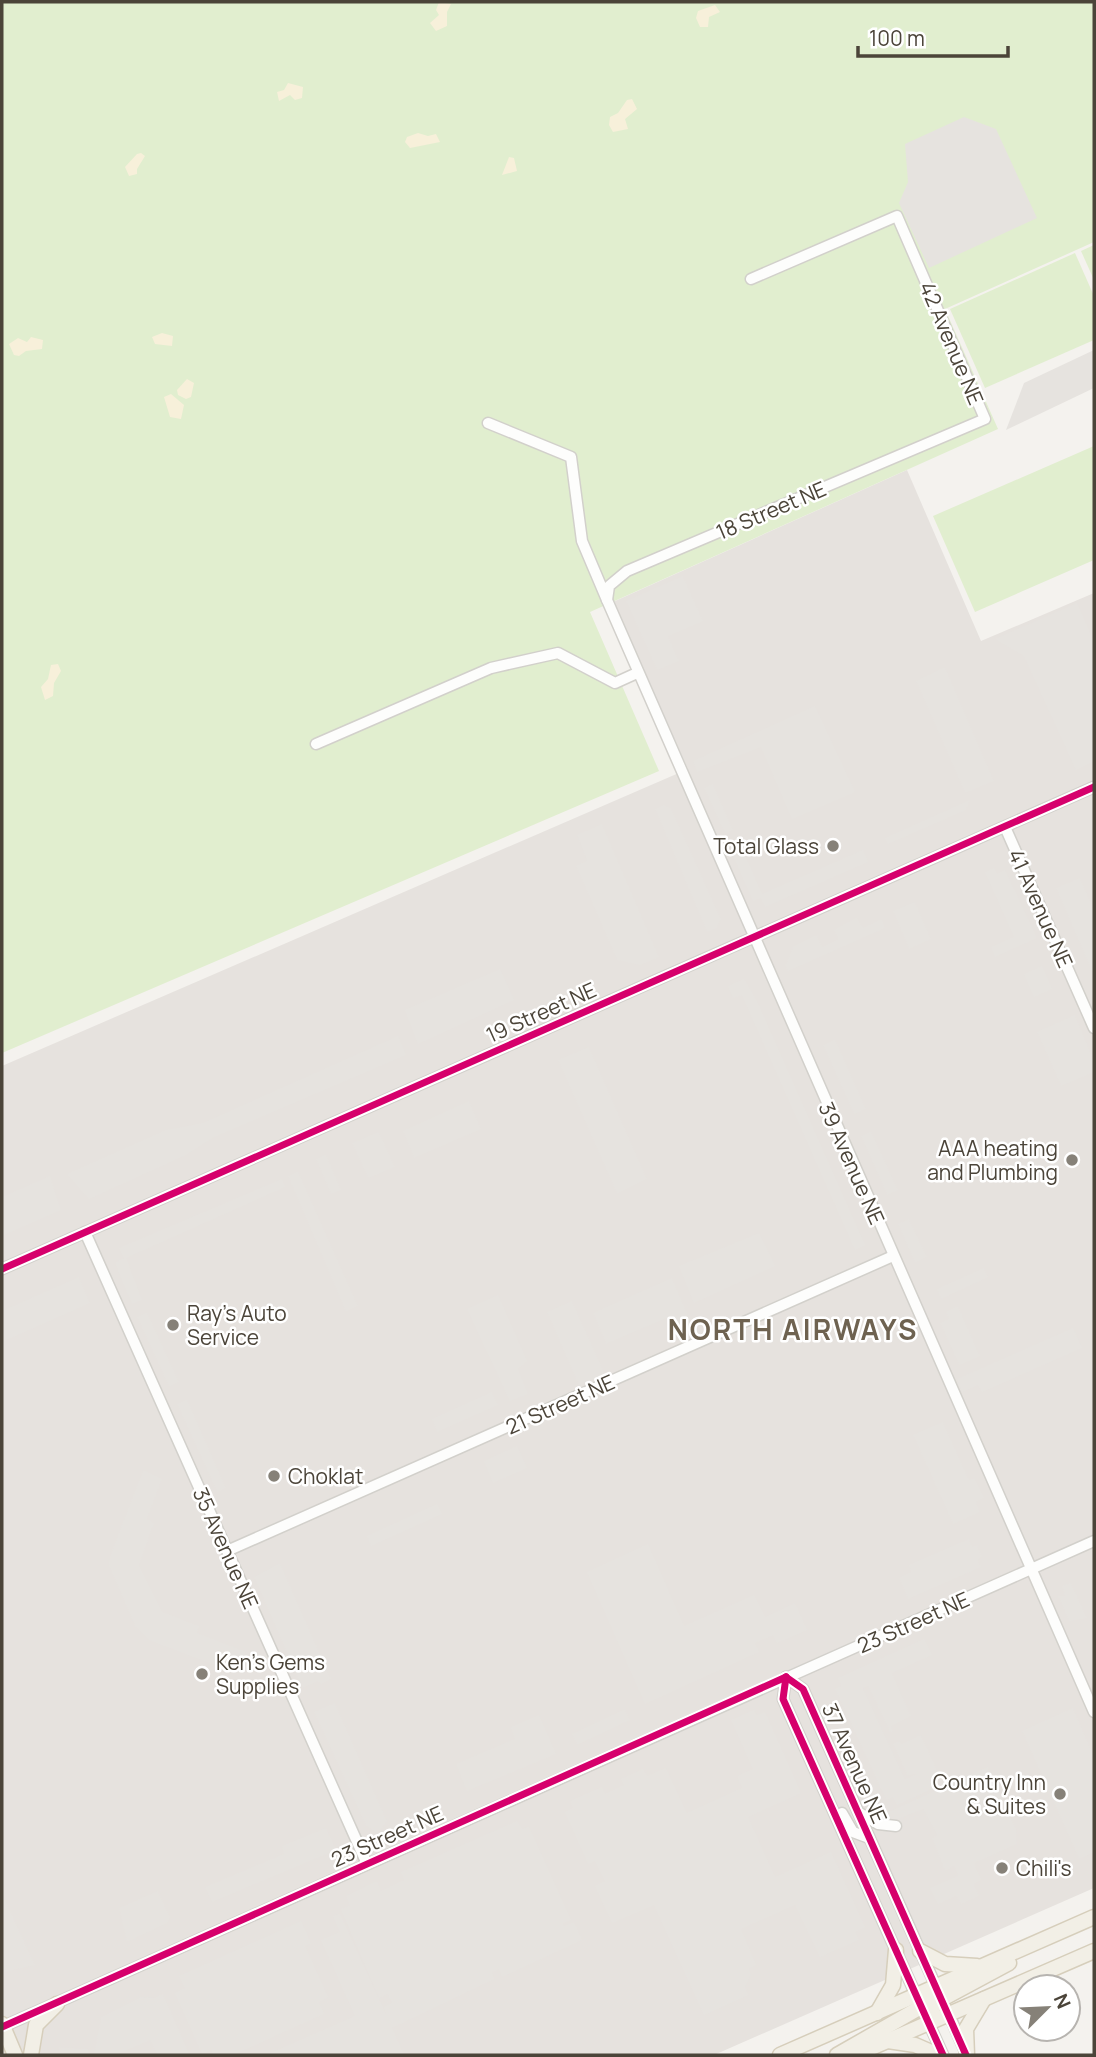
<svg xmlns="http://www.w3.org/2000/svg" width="1096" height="2057" font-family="Manrope,sans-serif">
<rect width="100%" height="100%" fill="#f4f2ee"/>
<path fill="#e6e2de" d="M907,470L981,641L1094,593V1888L714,2055H2V1066L688,769L613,602Z"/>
<g fill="#e1eecf">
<path d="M2,2H1094V242L945,309L998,429L590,612L659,771L2,1053Z"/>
<path d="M1094,245V280L1081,251Z"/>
<path d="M1075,253L1094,296V340L985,388L950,309Z"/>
<path d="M1094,446V560L975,612L933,516Z"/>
</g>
<g fill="#f7f0da">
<path d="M439,2L451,4L447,12V26L436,31L430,23L439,15L436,10Z"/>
<path d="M715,5L720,12L709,17L708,27H700L696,18L698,11Z"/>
<path d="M288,83L303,87L302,98L295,100L290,95L279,101L277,92L284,90Z"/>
<path d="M632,99L637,109L625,119L628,129L613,132L609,125L610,117L618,113L627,100Z"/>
<path d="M418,133L428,136L436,134L440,142L410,148L405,142L407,137Z"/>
<path d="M141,153L145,156L137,169V174L129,176L125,167L137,154Z"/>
<path d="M509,157L514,158L517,171L502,175Z"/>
<path d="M162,333L173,336L172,346L155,344L152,337Z"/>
<path d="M31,337L43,340L42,349L26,351L19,356L14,355L9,344L18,338L27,342Z"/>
<path d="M187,379L194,383L191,397L186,399L178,395L177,390Z"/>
<path d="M171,394L184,405L181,419L170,417L164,397Z"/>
<path d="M58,664L61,671L54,683L53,696L45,700L41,687L48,679L51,665Z"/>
</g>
<g fill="#e6e3df">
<path d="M964,117L996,129L1037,218L929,268L899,203L908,182L905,144Z"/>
<path d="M1094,350V388L1006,430L1024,383Z"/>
<path d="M683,576L703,621L668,636L679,661L657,670L626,601Z"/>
<path d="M1077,603L1094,642V761L1076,770L1024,656L995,639Z"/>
<path d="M945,667L994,781L965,793L916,681Z"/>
<path d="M815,706L855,792L792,819L761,747L697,772L693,761Z"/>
<path d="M713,784L733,830L725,834L704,788Z"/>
<path d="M970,800L966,810L888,844L885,838Z"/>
<path d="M663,805L671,808L721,919L717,928L707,932L655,809Z"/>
<path d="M602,824L659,957L640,965L617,960L576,866L587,861L577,835Z"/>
<path d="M740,844L762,894L863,850L868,862L765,907L761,898L753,901L730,849Z"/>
<path d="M994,868L997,874L1005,870L1037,938L995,957L991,947L1014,937L985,872Z"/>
<path d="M1080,878L1094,910V976L1056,888Z"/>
<path d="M915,902L931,939L909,949L893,911Z"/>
<path d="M857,917L863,928L882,919L885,928L788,971L785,966L793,947L817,935L822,947L838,939L834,930Z"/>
<path d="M1042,966L1052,989L1034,997L1024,974Z"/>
<path d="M500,969L514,1000L418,1044L405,1010Z"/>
<path d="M744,979L757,1001L865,1245L855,1250L742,995L733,998L728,986Z"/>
<path d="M1075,1015L1094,1061V1072L1061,1086L1037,1032Z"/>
<path d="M398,1036L406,1055L214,1137L186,1155L89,1199L67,1174L166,1130L203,1123Z"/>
<path d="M835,1039L866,1109L854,1114L823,1045Z"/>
<path d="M589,1047L647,1179L617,1194L558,1060Z"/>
<path d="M469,1101L481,1129L414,1158L403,1131Z"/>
<path d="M871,1131L898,1190L887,1195L861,1136Z"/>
<path d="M379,1132L395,1167L368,1178L352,1143Z"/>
<path d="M326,1154L341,1190L331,1194L316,1159Z"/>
<path d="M298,1171L358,1306L346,1312L288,1176Z"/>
<path d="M50,1176L61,1210L2,1236V1197Z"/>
<path d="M282,1179L285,1187L126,1258L142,1300L132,1304L115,1263L124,1258L119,1248Z"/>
<path d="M909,1219L927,1257L915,1263L898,1224Z"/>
<path d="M759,1233L775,1266L694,1303L679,1266Z"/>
<path d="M984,1268L988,1277L941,1299L937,1289Z"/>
<path d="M79,1277L90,1303L2,1342V1311Z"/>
<path d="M672,1278L693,1327L680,1333L673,1315L606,1344L593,1313Z"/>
<path d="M498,1295L527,1361L518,1369L528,1394L510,1401L467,1309Z"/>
<path d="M572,1301L605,1374L579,1386L547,1312Z"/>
<path d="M958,1306L980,1356L959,1365L940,1323L949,1319L946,1312Z"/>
<path d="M147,1312L179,1382L169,1387L137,1317Z"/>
<path d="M1073,1328L1082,1348L982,1392L978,1385L962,1392L957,1379Z"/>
<path d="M492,1392L498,1405L437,1432L432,1419Z"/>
<path d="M187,1399L226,1488L217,1492L177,1404Z"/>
<path d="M943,1422L969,1480L974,1478L984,1498L976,1502L980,1512L953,1524L913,1435Z"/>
<path d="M517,1446L527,1468L493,1483L484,1461Z"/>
<path d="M143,1470L162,1479L147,1519L154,1523L139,1566L162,1612L199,1626L197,1633L246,1652L236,1673L149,1640L135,1626L109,1566L110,1556Z"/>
<path d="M437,1504L442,1514L371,1546L367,1536Z"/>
<path d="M969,1539L972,1547L977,1545L982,1557L978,1560L981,1567L908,1599L899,1578L911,1572L909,1565Z"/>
<path d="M648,1544L684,1626L754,1595L765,1617L795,1603L807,1630L777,1643L773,1635L755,1643L759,1652L645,1704L587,1572Z"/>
<path d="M280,1563L331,1679L321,1684L318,1681L302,1688L254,1577Z"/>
<path d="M1071,1583L1087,1618L1069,1621L1058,1596H1065L1062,1586Z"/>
<path d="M924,1639L932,1655L892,1673L911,1716L891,1726L893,1731L890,1732L868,1686L863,1688L905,1779L917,1774L907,1775L893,1744L899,1741L902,1744L921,1735L940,1776L930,1780L934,1788L897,1805L893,1797L886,1800L835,1689L841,1686L838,1678Z"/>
<path d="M335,1703L387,1821L378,1834L366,1826L314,1712Z"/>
<path d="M1073,1708L1094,1757V1852L1079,1859L1022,1731Z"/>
<path d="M625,1709L630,1720L577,1745L572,1734Z"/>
<path d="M754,1710L757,1715L765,1712L801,1793L748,1817L775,1877L831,1852L865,1927L855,1932L859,1940L820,1957L795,1905L741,1929L756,1965L749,1968L751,1974L745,1987L748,1995L704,2015L654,1905L612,1923L595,1886L605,1881L595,1861L588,1864L565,1812L573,1808L570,1801L602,1787L605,1794L624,1785L621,1779L643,1769L647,1776L666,1768L687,1813L742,1788L737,1776L753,1769L731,1720Z"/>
<path d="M539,1715L556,1754L467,1791L456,1764L515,1739L511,1727Z"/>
<path d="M988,1767L1016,1829L1017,1844L974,1863L982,1880L974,1884L979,1896L961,1904L956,1896L938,1904L930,1888L958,1876L954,1866L945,1871L932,1838L937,1835L923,1809L881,1826L878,1817Z"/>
<path d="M517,1821L522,1829L529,1827L571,1920L563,1923L564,1926L574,1922L582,1940L502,1977L499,1969L492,1972L494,1979L392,2028L404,2055H266L355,2016L321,1940L340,1932L333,1916L340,1914L386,2014L384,2007L392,2003L388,1994L379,1998L341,1909L350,1906L346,1896L377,1881L381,1891L404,1880L401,1872Z"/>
<path d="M326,1828L336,1850L212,1902L205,1887L284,1854L282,1846Z"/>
<path d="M158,1891L170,1917L167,1923L127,1942L119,1908Z"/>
<path d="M2,1893L35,1965L4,1972Z"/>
<path d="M301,1921L311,1943L305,1946L328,1997L319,2002L324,2014L233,2055H214L211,2050L202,2054L175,1993L185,1988L179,1976Z"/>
<path d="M163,1994L190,2055H157L150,2040L115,2055H94L101,2017L141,1997L154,1998Z"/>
<path d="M59,2047L88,2049L89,2055H60Z"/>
</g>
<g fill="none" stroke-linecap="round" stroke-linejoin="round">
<defs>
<g id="minor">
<path d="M751,279L897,216L985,419L627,571L609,586L607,600L1094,1712"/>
<path d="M488,423L571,457L582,541L607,600"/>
<path d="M316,744L491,668L558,653L615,683L637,673"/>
<path d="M1005,827L1094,1028"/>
<path d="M85,1232L367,1864"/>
<path d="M2,1269L1094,787"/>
<path d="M227,1551L893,1256"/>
<path d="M786,1677L803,1689L938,1991"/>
<path d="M786,1677L783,1699L919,2002"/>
<path d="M858,1812L878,1824L896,1826"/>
<path d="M842,1813L853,1832L869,1838"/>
<path d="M946,2008L965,2051"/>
<path d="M926,2017L943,2055"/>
<path d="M2,2027L1094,1541"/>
</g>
<g id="major">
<path d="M920,1951L945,1964L977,1966"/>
<path d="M877,2013L893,1985L896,1950"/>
<path d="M928,2022L934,2006L942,1999L1009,1963"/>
<path d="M2,2024L15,2055"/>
<path d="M888,2041L915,2045L938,2055"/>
<path d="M31,2055L36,2025L57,2004"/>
<path d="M780,2055L1094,1917"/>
<path d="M837,2055L921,2007L935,1991"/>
<path d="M855,2055L1094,1951"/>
<path d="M967,2055L966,2029L984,1999"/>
</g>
</defs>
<use href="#minor" stroke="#d2d0cb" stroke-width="13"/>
<use href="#major" stroke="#d6cebb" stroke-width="17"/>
<use href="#minor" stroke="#fdfdfc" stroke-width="10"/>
<use href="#major" stroke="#f2efe6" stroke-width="14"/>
<defs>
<g id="cycleway">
<path d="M2,1269L1094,787"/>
<path d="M786,1677L803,1689L966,2055"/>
<path d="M786,1677L783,1699L943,2055"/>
<path d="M2,2027L786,1677"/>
</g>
</defs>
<use href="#cycleway" stroke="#fff" stroke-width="11"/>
<use href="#cycleway" stroke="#d6006c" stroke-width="7"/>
</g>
<g fill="#868178" stroke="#fff" stroke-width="2.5">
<circle cx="833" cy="846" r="7"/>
<circle cx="1072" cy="1160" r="7"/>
<circle cx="173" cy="1325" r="7"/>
<circle cx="274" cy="1476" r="7"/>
<circle cx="202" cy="1674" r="7"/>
<circle cx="1060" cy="1794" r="7"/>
<circle cx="1002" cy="1868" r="7"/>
</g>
<g text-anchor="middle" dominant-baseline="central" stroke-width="5" stroke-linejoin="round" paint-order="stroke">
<g font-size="21" fill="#4b4439" stroke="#fff">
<text transform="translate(952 343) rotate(67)">42 Avenue NE</text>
<text transform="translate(771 510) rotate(-23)">18 Street NE</text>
<text transform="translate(1041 908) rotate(66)">41 Avenue NE</text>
<text transform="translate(541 1012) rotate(-24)">19 Street NE</text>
<text transform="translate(852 1163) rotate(66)">39 Avenue NE</text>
<text transform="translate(560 1404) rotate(-24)">21 Street NE</text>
<text transform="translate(226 1548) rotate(66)">35 Avenue NE</text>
<text transform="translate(913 1622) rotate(-24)">23 Street NE</text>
<text transform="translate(855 1763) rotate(66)">37 Avenue NE</text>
<text transform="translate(387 1836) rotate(-24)">23 Street NE</text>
</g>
<g font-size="21" fill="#4b4439" stroke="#fff" text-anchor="start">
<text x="819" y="846" text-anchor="end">Total Glass</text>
<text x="1058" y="1148" text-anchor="end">AAA heating<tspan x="1058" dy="24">and Plumbing</tspan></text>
<text x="187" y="1313">Ray's Auto<tspan x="187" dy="24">Service</tspan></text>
<text x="288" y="1476">Choklat</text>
<text x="216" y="1662">Ken's Gems<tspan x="216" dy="24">Supplies</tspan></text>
<text x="1046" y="1782" text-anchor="end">Country Inn<tspan x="1046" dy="24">&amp; Suites</tspan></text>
<text x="1016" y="1868">Chili's</text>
</g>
<g font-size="28" font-weight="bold" letter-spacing="2" fill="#6e6250" stroke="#fff">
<text x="793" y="1329">NORTH AIRWAYS</text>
</g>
</g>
<rect width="1096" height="2057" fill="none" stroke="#4b4439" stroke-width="7"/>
<g transform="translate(1047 2008) rotate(66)"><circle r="33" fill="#ffffff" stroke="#b7b4b0" stroke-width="2"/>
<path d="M0-5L12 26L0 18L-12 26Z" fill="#868178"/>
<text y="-10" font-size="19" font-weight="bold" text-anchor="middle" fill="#4b4439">N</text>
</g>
<path d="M858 46v10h150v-10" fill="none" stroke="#4b4439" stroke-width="3.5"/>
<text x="869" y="46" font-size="21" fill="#4b4439" stroke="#ffffff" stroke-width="5" paint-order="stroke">100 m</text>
</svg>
